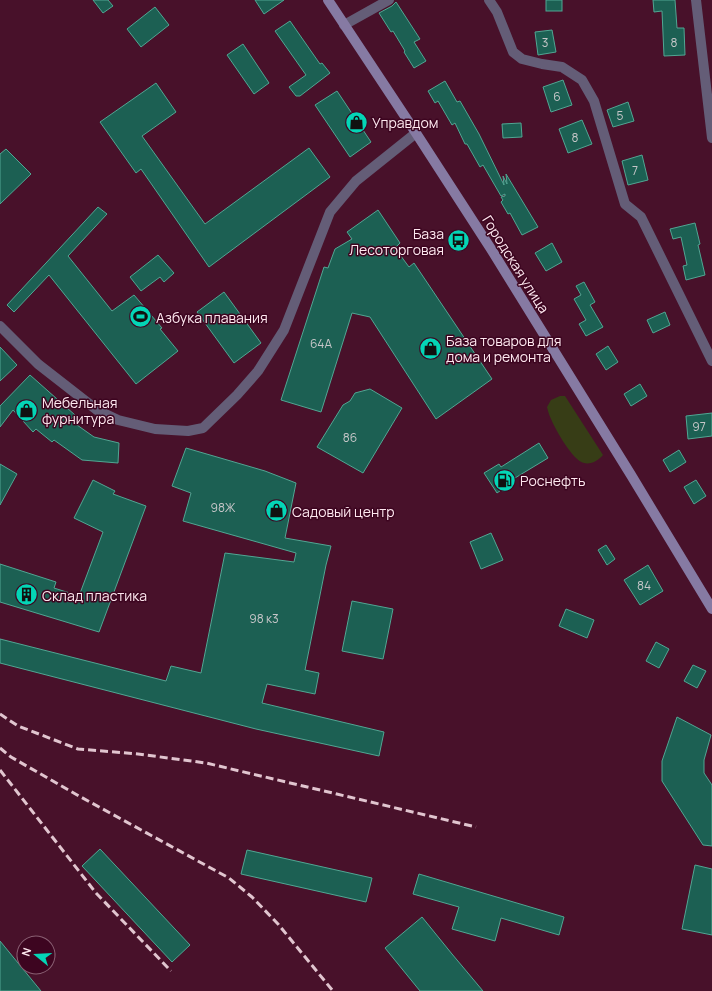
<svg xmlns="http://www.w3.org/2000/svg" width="712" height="991" font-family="Manrope,sans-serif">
<rect width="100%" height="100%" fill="#48112a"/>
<path fill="#373d16" d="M560,396H565L603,455C599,460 591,465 584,463C573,461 555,429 551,419C549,415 548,411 547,407L551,400Z"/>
<g fill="#1c6053" stroke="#51a693">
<path d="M93,0H108L113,6L103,13Z"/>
<path d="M255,0H284L264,14Z"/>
<rect x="546" y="0" width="16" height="11"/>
<path d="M653,0H675L677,28H684L685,55L664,56L662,11L654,12Z"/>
<path d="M396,2L420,39L414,42L426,61L414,68L404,52L405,51L393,31L391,32L379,13L392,6Z"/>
<path d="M155,7L169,25L141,47L127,29Z"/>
<path d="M290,21L320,64L322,63L330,73L300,96H296L289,87L306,75L275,31Z"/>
<path d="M552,30L556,52L538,55L535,32Z"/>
<path d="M243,44L269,83L254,94L227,55Z"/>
<path d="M563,80L572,105L551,112L543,87Z"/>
<path d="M445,81L457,102L460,101L479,134L504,185L503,176L507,184L506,174L538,227L522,235L510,213L508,214L501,202L503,200L501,197L505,196V194L501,196L483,165L480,167L467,144H465L455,123L452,125L438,101L435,103L428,91Z"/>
<path d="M156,83L176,112L142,136L205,224L309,148L330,177L209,267L141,169L136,173L100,122Z"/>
<path d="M337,91L371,142L350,157L315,105Z"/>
<path d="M628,102L634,121L613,127L607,110Z"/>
<path d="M582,120L592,144L568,153L559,129Z"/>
<path d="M521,123L522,137L503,138L502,124Z"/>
<path d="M6,149L31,174L0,204V154Z"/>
<path d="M642,155L648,180L628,185L622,161Z"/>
<path d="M98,207L107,214L68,256L112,311L134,295L162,328L160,329L178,351L136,384L49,275L14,312L7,305Z"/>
<path d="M378,210L400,243L395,248L409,267L414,263L492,379L436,419L370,317L352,313L321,412L281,400L324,267L328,268L335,249L352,239L347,232Z"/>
<path d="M695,223L700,244L698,245L705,275L686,280L683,266L687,265L681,237L673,239L670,229Z"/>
<path d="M552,243L562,262L546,271L535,253Z"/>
<path d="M158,255L174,273L164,282L160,277L141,291L130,277Z"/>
<path d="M584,282L595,302L590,305L603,327L586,336L579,324L586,320L574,299L581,295L576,286Z"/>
<path d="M224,292L261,343L234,363L197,312Z"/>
<path d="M665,312L670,325L653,333L647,320Z"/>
<path d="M608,346L618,362L606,370L596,354Z"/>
<path d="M0,347L17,365L0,381Z"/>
<path d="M30,375L75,415L70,420L94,437L119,443L118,463L82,460L54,440L52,442L36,429L33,432L13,410L0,427V406Z"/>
<path d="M640,384L647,396L631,406L624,394Z"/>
<path d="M370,389L402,408L363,473L317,447L343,405L350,401L355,393Z"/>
<path d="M712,413V436L688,439L686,416Z"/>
<path d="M539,443L548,458L510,481L511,483L497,493L484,473L499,464L501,467Z"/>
<path d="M186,448L265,471L296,483L285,538L331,546L326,565L305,670L319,673L315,694L267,684L262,703L384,732L379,756L256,729L0,663V639L166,681L171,666L201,673L225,553L294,562L296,553L183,521L191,493L172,486Z"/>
<path d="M679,450L686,462L670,472L663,460Z"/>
<path d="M0,464L17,474L0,505Z"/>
<path d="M93,480L115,491L113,494L146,506L99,632L0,602V564L56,582L54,588L79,596L103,532L74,518Z"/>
<path d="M696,480L706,496L694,504L684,487Z"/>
<path d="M491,533L503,560L481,569L470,542Z"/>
<path d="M606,545L615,559L607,565L598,550Z"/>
<path d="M648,565L663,591L640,605L624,580Z"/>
<path d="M352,601L393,609L383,659L342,651Z"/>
<path d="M566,609L594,620L587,638L559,626Z"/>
<path d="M656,642L669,649L659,668L646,661Z"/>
<path d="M693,665L706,671L697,688L684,681Z"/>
<path d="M677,717L711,735L704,760V773L712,785V846L703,845L662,781V761Z"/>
<path d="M100,849L190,945L172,962L82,866Z"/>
<path d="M247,850L372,878L366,902L241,874Z"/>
<path d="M695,865L712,869V935L682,929Z"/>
<path d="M419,874L564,917L559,935L501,918L495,941L452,929L459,907L413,894Z"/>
<path d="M422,917L452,954L483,991H420L385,948Z"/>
<path d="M0,941L41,991H0Z"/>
</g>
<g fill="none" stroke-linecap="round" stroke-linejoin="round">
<g stroke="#645d77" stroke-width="10">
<path d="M489,0L497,12L513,52L522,59L542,64L562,67L582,80L594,101L625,204L641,217L712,361"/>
<path d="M696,0L712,138"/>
<path d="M344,25L389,0"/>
<path d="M0,326L38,364L97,410L118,420L155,429L188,431L203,428L237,395L258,371L284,330L330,212L356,181L416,133"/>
</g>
<path stroke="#867aa3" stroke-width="10" d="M328,0L416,133L491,249L631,475L712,609"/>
<g stroke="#e1c5cf" stroke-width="3" stroke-dasharray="8 4" stroke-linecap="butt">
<path d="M0,714L18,726L78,749L138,754L206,763L476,827"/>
<path d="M0,748L11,757L79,796L229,878L252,897L278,924L333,991"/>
<path d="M0,770L96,893L171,971"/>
</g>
</g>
<defs>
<symbol id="shop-disc" viewBox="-11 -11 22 22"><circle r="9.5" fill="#04d5b6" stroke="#3d0520"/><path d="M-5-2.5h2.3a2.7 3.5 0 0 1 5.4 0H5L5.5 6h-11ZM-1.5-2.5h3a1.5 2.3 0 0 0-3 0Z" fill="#111"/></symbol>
<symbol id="bus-disc" viewBox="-11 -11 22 22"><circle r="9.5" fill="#04d5b6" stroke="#3d0520"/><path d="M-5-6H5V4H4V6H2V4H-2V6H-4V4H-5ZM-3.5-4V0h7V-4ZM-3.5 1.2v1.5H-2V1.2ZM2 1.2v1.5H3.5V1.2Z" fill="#111"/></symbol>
<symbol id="stadium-disc" viewBox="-11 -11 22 22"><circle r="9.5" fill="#04d5b6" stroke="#3d0520"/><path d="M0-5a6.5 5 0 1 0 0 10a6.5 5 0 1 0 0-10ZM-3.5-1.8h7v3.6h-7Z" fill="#111"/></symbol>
<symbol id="fuel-disc" viewBox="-11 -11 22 22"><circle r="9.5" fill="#04d5b6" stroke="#3d0520"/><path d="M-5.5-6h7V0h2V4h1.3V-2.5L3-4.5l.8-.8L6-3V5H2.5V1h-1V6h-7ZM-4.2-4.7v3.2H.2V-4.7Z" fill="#111"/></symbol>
<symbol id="building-disc" viewBox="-11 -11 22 22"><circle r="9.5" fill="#04d5b6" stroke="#3d0520"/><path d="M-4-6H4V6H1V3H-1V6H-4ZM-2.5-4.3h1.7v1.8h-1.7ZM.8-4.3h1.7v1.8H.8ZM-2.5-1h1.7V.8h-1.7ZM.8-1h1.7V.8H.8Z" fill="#111"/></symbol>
</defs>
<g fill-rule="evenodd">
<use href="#shop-disc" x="344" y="110" width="25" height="25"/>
<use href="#bus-disc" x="446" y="228" width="25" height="25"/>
<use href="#stadium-disc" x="128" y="304" width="25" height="25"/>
<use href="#shop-disc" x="418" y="336" width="25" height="25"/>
<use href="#shop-disc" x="14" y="398" width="25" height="25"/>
<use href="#fuel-disc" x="492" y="468" width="25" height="25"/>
<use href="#shop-disc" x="264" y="498" width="25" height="25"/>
<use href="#building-disc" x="14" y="582" width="25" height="25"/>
</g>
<g text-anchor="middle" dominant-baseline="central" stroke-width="3" stroke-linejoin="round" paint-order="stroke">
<g font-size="12" fill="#c6c6c8">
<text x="545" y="42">3</text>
<text x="674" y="42">8</text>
<text x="557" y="96">6</text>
<text x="620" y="115">5</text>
<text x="575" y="137">8</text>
<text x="635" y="170">7</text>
<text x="321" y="343">64А</text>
<text x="699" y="426">97</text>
<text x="350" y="437">86</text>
<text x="223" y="507">98Ж</text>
<text x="644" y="585">84</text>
<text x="264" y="618">98 к3</text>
</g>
<g font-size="14" fill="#fee8ef" stroke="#3d0520" text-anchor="start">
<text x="372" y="122">Управдом</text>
<text x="444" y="233" text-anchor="end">База<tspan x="444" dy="16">Лесоторговая</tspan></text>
<text x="156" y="317">Азбука плавания</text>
<text x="446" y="340">База товаров для<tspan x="446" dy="16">дома и ремонта</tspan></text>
<text x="42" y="402">Мебельная<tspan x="42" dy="16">фурнитура</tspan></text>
<text x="520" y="480">Роснефть</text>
<text x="292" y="511">Садовый центр</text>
<text x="42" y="595">Склад пластика</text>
</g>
<g font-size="14" fill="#fee8ef" stroke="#3d0520">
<text transform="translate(516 264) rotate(58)">Городская улица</text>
</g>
</g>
<g transform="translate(36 955) rotate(288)"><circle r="19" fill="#3d0520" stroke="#8a6073"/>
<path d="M0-3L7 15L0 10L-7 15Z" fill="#04d5b6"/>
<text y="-6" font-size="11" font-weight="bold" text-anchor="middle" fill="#fee8ef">N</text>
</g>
</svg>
